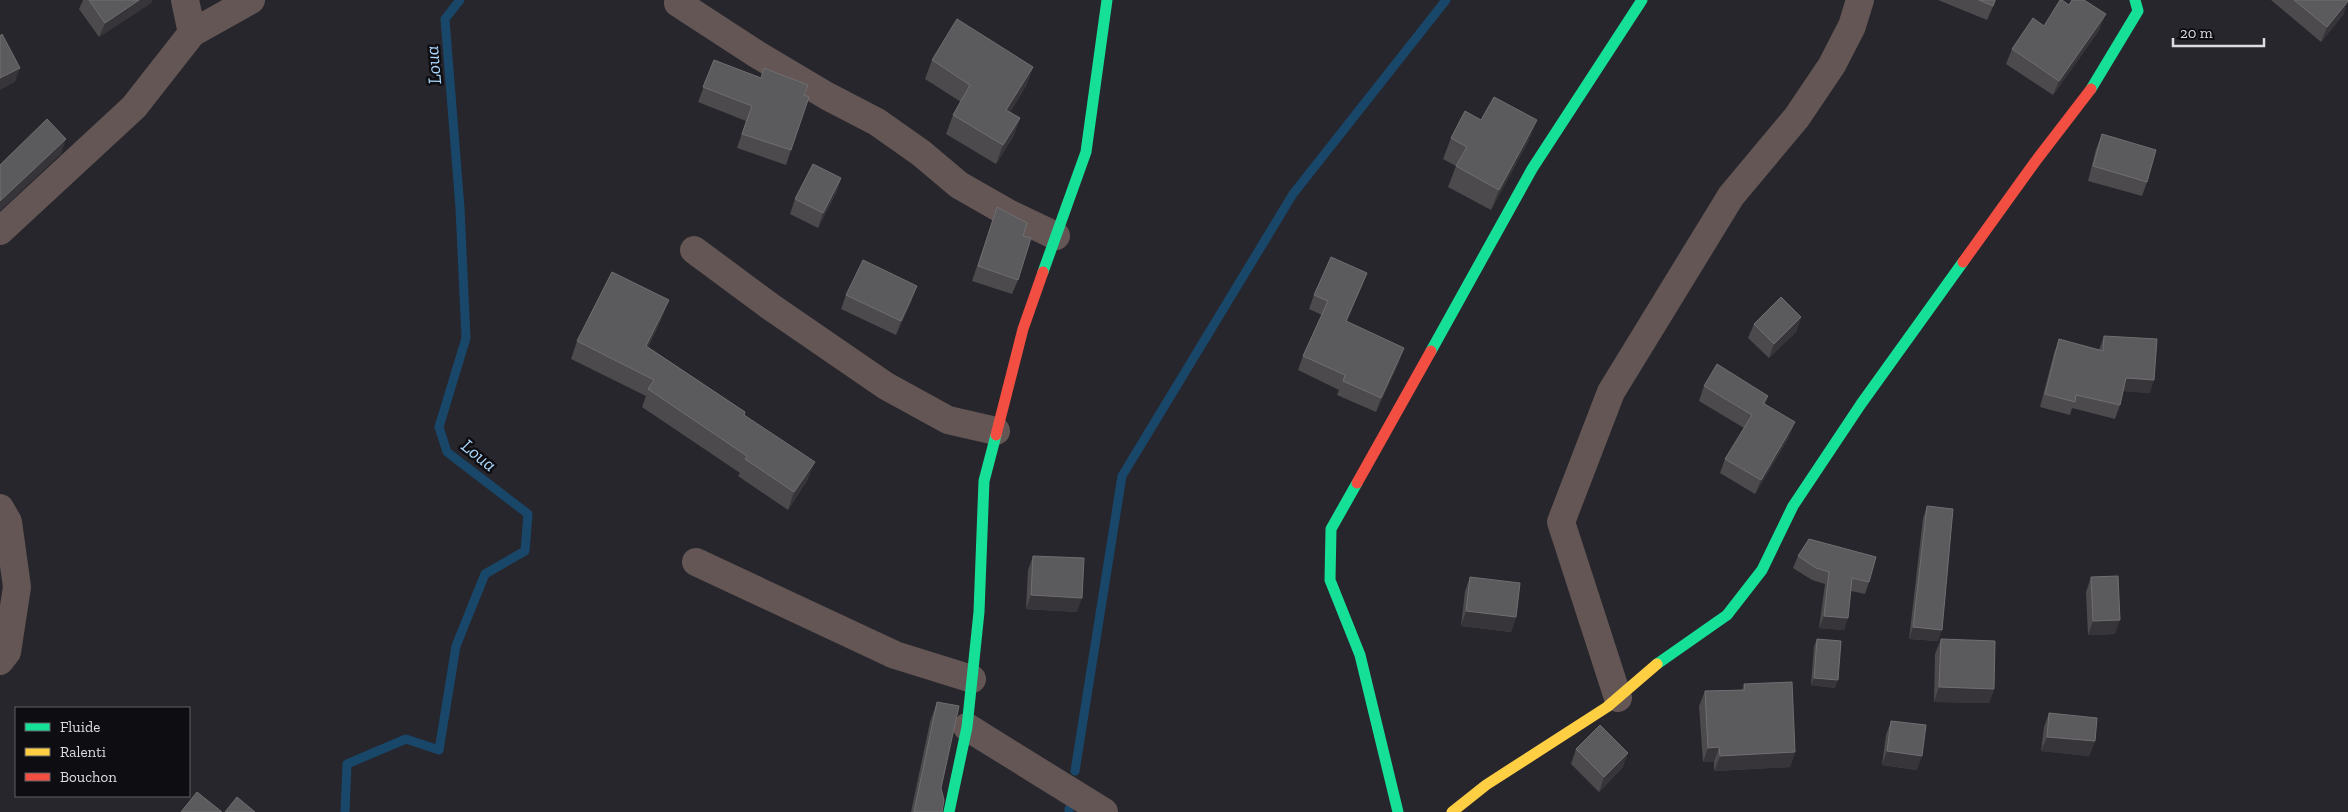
<svg xmlns="http://www.w3.org/2000/svg" width="2348" height="812" font-family="'Zilla Slab',serif">
<rect width="100%" height="100%" fill="#27262c"/>
<g fill="none" stroke-linecap="round" stroke-linejoin="round">
<g stroke="#19476a" stroke-width="9">
<path d="M1075,771L1122,476L1293,194L1446,0"/>
<path d="M345,812L347,764L406,739L439,750L456,646L485,574L525,551L528,514L447,452L439,427L466,338L460,208L445,19L460,0"/>
<path d="M1069,812V809"/>
</g>
<g stroke="#635654" stroke-width="28">
<path d="M185,0L192,33"/>
<path d="M678,3L758,55L827,96L877,122L921,153L959,185L1008,213L1056,236"/>
<path d="M0,231L134,107L192,33L251,0"/>
<path d="M694,250L771,307L886,386L948,420L996,431"/>
<path d="M0,508L8,522L17,587L7,652L0,661"/>
<path d="M696,562L895,655L972,679"/>
<path d="M1618,698L1561,522L1611,392L1731,196L1797,117L1832,65L1852,26L1860,0"/>
<path d="M967,727L1104,812"/>
</g>
<g stroke="#16e098" stroke-width="11">
<path d="M2091,89L2138,11L2135,0"/>
<path d="M1043,272L1086,152L1107,0"/>
<path d="M1431,351L1532,169L1642,0"/>
<path d="M1357,483L1331,529L1330,580L1360,655L1398,812"/>
<path d="M1657,664L1727,615L1762,570L1793,506L1861,404L1963,262"/>
<path d="M949,812L967,727L979,612L984,481L996,435"/>
</g>
<path stroke="#ffcf43" stroke-width="11" d="M1452,812L1486,785L1607,707L1657,664"/>
<g stroke="#f24e42" stroke-width="11">
<path d="M1963,262L2035,162L2091,89"/>
<path d="M996,435L1023,329L1043,272"/>
<path d="M1357,483L1431,351"/>
</g>
</g>
<g fill="#4c4a4c">
<path d="M83,0H152L151,3L99,37L79,9Z"/>
<path d="M1938,0H1996L1987,20Z"/>
<path d="M2271,0H2348L2343,15L2321,42Z"/>
<path d="M2044,26L2100,29L2053,95L2006,64L2012,49Z"/>
<path d="M714,60L804,95L791,150L786,165L737,148L746,121L698,102Z"/>
<path d="M932,60L1033,67L1026,86L1010,112L1020,118L1013,137L996,164L946,134L953,115L961,102L925,79Z"/>
<path d="M1481,120L1529,140L1491,210L1448,187L1456,166L1443,159L1451,138Z"/>
<path d="M2102,134L2147,182L2142,196L2088,181L2096,149Z"/>
<path d="M841,178L836,193L818,228L790,214L795,199Z"/>
<path d="M997,207L1023,236L1018,280L1012,294L972,281Z"/>
<path d="M1367,273L1361,288L1347,321L1399,362L1376,412L1337,395L1339,390L1298,370L1303,356L1322,315L1309,309L1314,295Z"/>
<path d="M846,295L912,300L896,335L841,309Z"/>
<path d="M1801,317L1796,332L1769,358L1748,338L1754,324Z"/>
<path d="M662,318L648,347L745,412L744,415L808,479L788,510L738,476L740,473L642,407L646,396L571,359L577,341Z"/>
<path d="M2104,336L2150,393L2123,391L2120,405L2115,419L2072,408L2070,415L2040,407L2054,353L2059,339L2099,350Z"/>
<path d="M1704,386L1768,396L1765,404L1789,437L1755,494L1720,473L1725,459L1744,428L1699,401Z"/>
<path d="M1927,506L1938,641L1909,639L1923,518Z"/>
<path d="M1033,556L1077,612L1026,609L1028,570Z"/>
<path d="M1798,556L1869,582L1865,594L1851,591L1844,630L1819,628L1825,584L1812,580L1793,568Z"/>
<path d="M1470,577L1516,617L1511,632L1461,626L1465,591Z"/>
<path d="M2091,577L2115,634L2088,635L2086,592Z"/>
<path d="M1817,639L1835,688L1811,685L1814,646Z"/>
<path d="M1941,639L1994,689L1989,703L1934,702L1935,654Z"/>
<path d="M1744,684L1795,752L1790,767L1714,771V762H1703L1699,706L1705,691L1742,690Z"/>
<path d="M937,702L942,812H911L930,722Z"/>
<path d="M2049,713L2095,741L2089,756L2041,751L2044,727Z"/>
<path d="M1891,721L1917,770L1882,765L1886,735Z"/>
<path d="M1576,749L1623,767L1599,792L1571,764Z"/>
</g>
<g fill="#373539">
<path d="M139,0H152L151,3L99,37L105,23Z"/>
<path d="M2348,1L2343,15L2321,42L2327,27Z"/>
<path d="M2106,14L2100,29L2053,95L2059,81Z"/>
<path d="M1033,67L1026,86L999,129L1006,110Z"/>
<path d="M20,68L15,82L0,90V78Z"/>
<path d="M1020,118L1013,137L996,164L1003,145Z"/>
<path d="M1537,120L1529,140L1491,210L1499,190Z"/>
<path d="M66,139L61,154L0,211V201Z"/>
<path d="M841,178L836,193L818,228L823,213Z"/>
<path d="M1367,273L1361,288L1341,335L1346,321Z"/>
<path d="M917,286L912,300L896,335L901,321Z"/>
<path d="M669,300L662,318L640,363L646,346Z"/>
<path d="M1801,317L1796,332L1769,358L1774,344Z"/>
<path d="M1404,348L1399,362L1376,412L1381,398Z"/>
<path d="M2126,378L2154,380L2150,393L2121,391Z"/>
<path d="M1795,422L1789,437L1755,494L1761,480Z"/>
<path d="M815,462L808,479L788,510L794,492Z"/>
<path d="M1031,595L1082,598L1077,612L1026,609Z"/>
<path d="M1466,611L1516,617L1511,632L1461,626Z"/>
<path d="M1824,616L1848,618L1844,630L1819,628Z"/>
<path d="M2120,620L2115,634L2088,635L2093,621Z"/>
<path d="M1913,627L1942,630L1938,641L1909,639Z"/>
<path d="M1814,678L1838,680L1835,688L1811,685Z"/>
<path d="M1939,687L1994,689L1989,703L1934,702Z"/>
<path d="M2047,737L2095,741L2089,756L2041,751Z"/>
<path d="M1719,747L1714,762H1703L1708,748Z"/>
<path d="M1887,751L1922,756L1917,770L1882,765Z"/>
<path d="M1795,752L1790,767L1714,771L1720,756Z"/>
<path d="M1628,753L1623,767L1599,792L1604,777Z"/>
</g>
<g fill="#5b5a5c" stroke="#706e71">
<path d="M89,0H139L105,23Z"/>
<path d="M1979,0H1995L1993,6Z"/>
<path d="M2060,0H2062L2069,5L2072,0H2084L2106,14L2059,81L2012,49L2033,18L2044,26Z"/>
<path d="M2294,0H2348V1L2327,27Z"/>
<path d="M957,19L1033,67L1006,110L1020,118L1003,145L953,115L970,85L932,60Z"/>
<path d="M2,34L20,68L0,78V36Z"/>
<path d="M714,60L761,78L764,68L808,85L804,95L809,97L791,150L742,134L752,106L703,87Z"/>
<path d="M1494,97L1537,120L1499,190L1456,166L1467,147L1451,138L1465,111L1481,120Z"/>
<path d="M47,119L66,139L0,201V165Z"/>
<path d="M2102,134L2156,150L2147,182L2093,166Z"/>
<path d="M813,164L841,178L823,213L795,199Z"/>
<path d="M997,207L1027,223L1023,236L1031,238L1018,280L978,266Z"/>
<path d="M1331,257L1367,273L1346,321L1404,348L1381,398L1343,381L1345,375L1303,356L1328,301L1314,295Z"/>
<path d="M863,260L917,286L901,321L846,295Z"/>
<path d="M612,272L669,300L646,346L745,412L744,415L815,462L794,492L745,459L747,456L648,389L654,380L577,341Z"/>
<path d="M1781,297L1801,317L1774,344L1754,324Z"/>
<path d="M2104,336L2157,339L2154,380L2126,378L2120,405L2076,395L2075,402L2045,394L2059,339L2103,351Z"/>
<path d="M1717,364L1768,396L1763,403L1795,422L1761,480L1725,459L1752,415L1704,386Z"/>
<path d="M1927,506L1953,509L1942,630L1913,627Z"/>
<path d="M1809,539L1876,557L1869,582L1852,578L1848,618L1824,616L1829,572L1816,568L1798,556Z"/>
<path d="M1033,556L1084,558L1082,598L1031,595Z"/>
<path d="M2118,576L2120,620L2093,621L2091,577Z"/>
<path d="M1470,577L1520,583L1516,617L1466,611Z"/>
<path d="M1817,639L1841,641L1838,680L1814,678Z"/>
<path d="M1941,639L1995,641L1994,689L1939,687Z"/>
<path d="M1792,682L1795,752L1720,756L1719,747L1708,748L1705,691L1745,690L1744,684Z"/>
<path d="M937,702L959,706L941,788L944,800L942,812H914Z"/>
<path d="M2049,713L2097,718L2095,741L2047,737Z"/>
<path d="M1891,721L1926,725L1922,756L1887,751Z"/>
<path d="M1600,725L1628,753L1604,777L1576,749Z"/>
<path d="M197,792L222,812H181Z"/>
<path d="M237,797L255,812H225Z"/>
</g>
<g text-anchor="middle" dominant-baseline="central" stroke-width="5" stroke-linejoin="round" paint-order="stroke">
<g font-size="19" font-style="italic" fill="#acd7fc" stroke="#0e0e12">
<text transform="translate(433 65) rotate(-95)">Loua</text>
<text transform="translate(479 455) rotate(39)">Loua</text>
</g>
</g>
<rect x="15" y="707" width="175" height="90" fill="#0e0e12" stroke="#606065"/>
<rect x="25" y="723" width="25" height="8" fill="#16e098" stroke="#606065"/>
<text x="60" y="732" font-size="15" fill="#dcdce2">Fluide</text>
<rect x="25" y="748" width="25" height="8" fill="#ffcf43" stroke="#606065"/>
<text x="60" y="757" font-size="15" fill="#dcdce2">Ralenti</text>
<rect x="25" y="773" width="25" height="8" fill="#f24e42" stroke="#606065"/>
<text x="60" y="782" font-size="15" fill="#dcdce2">Bouchon</text>
<path d="M2173 38v8h91v-8" fill="none" stroke="#dcdce2" stroke-width="2.5"/>
<text x="2180" y="38" font-size="15" fill="#dcdce2" stroke="#0e0e12" stroke-width="4" paint-order="stroke">20 m</text>
</svg>
